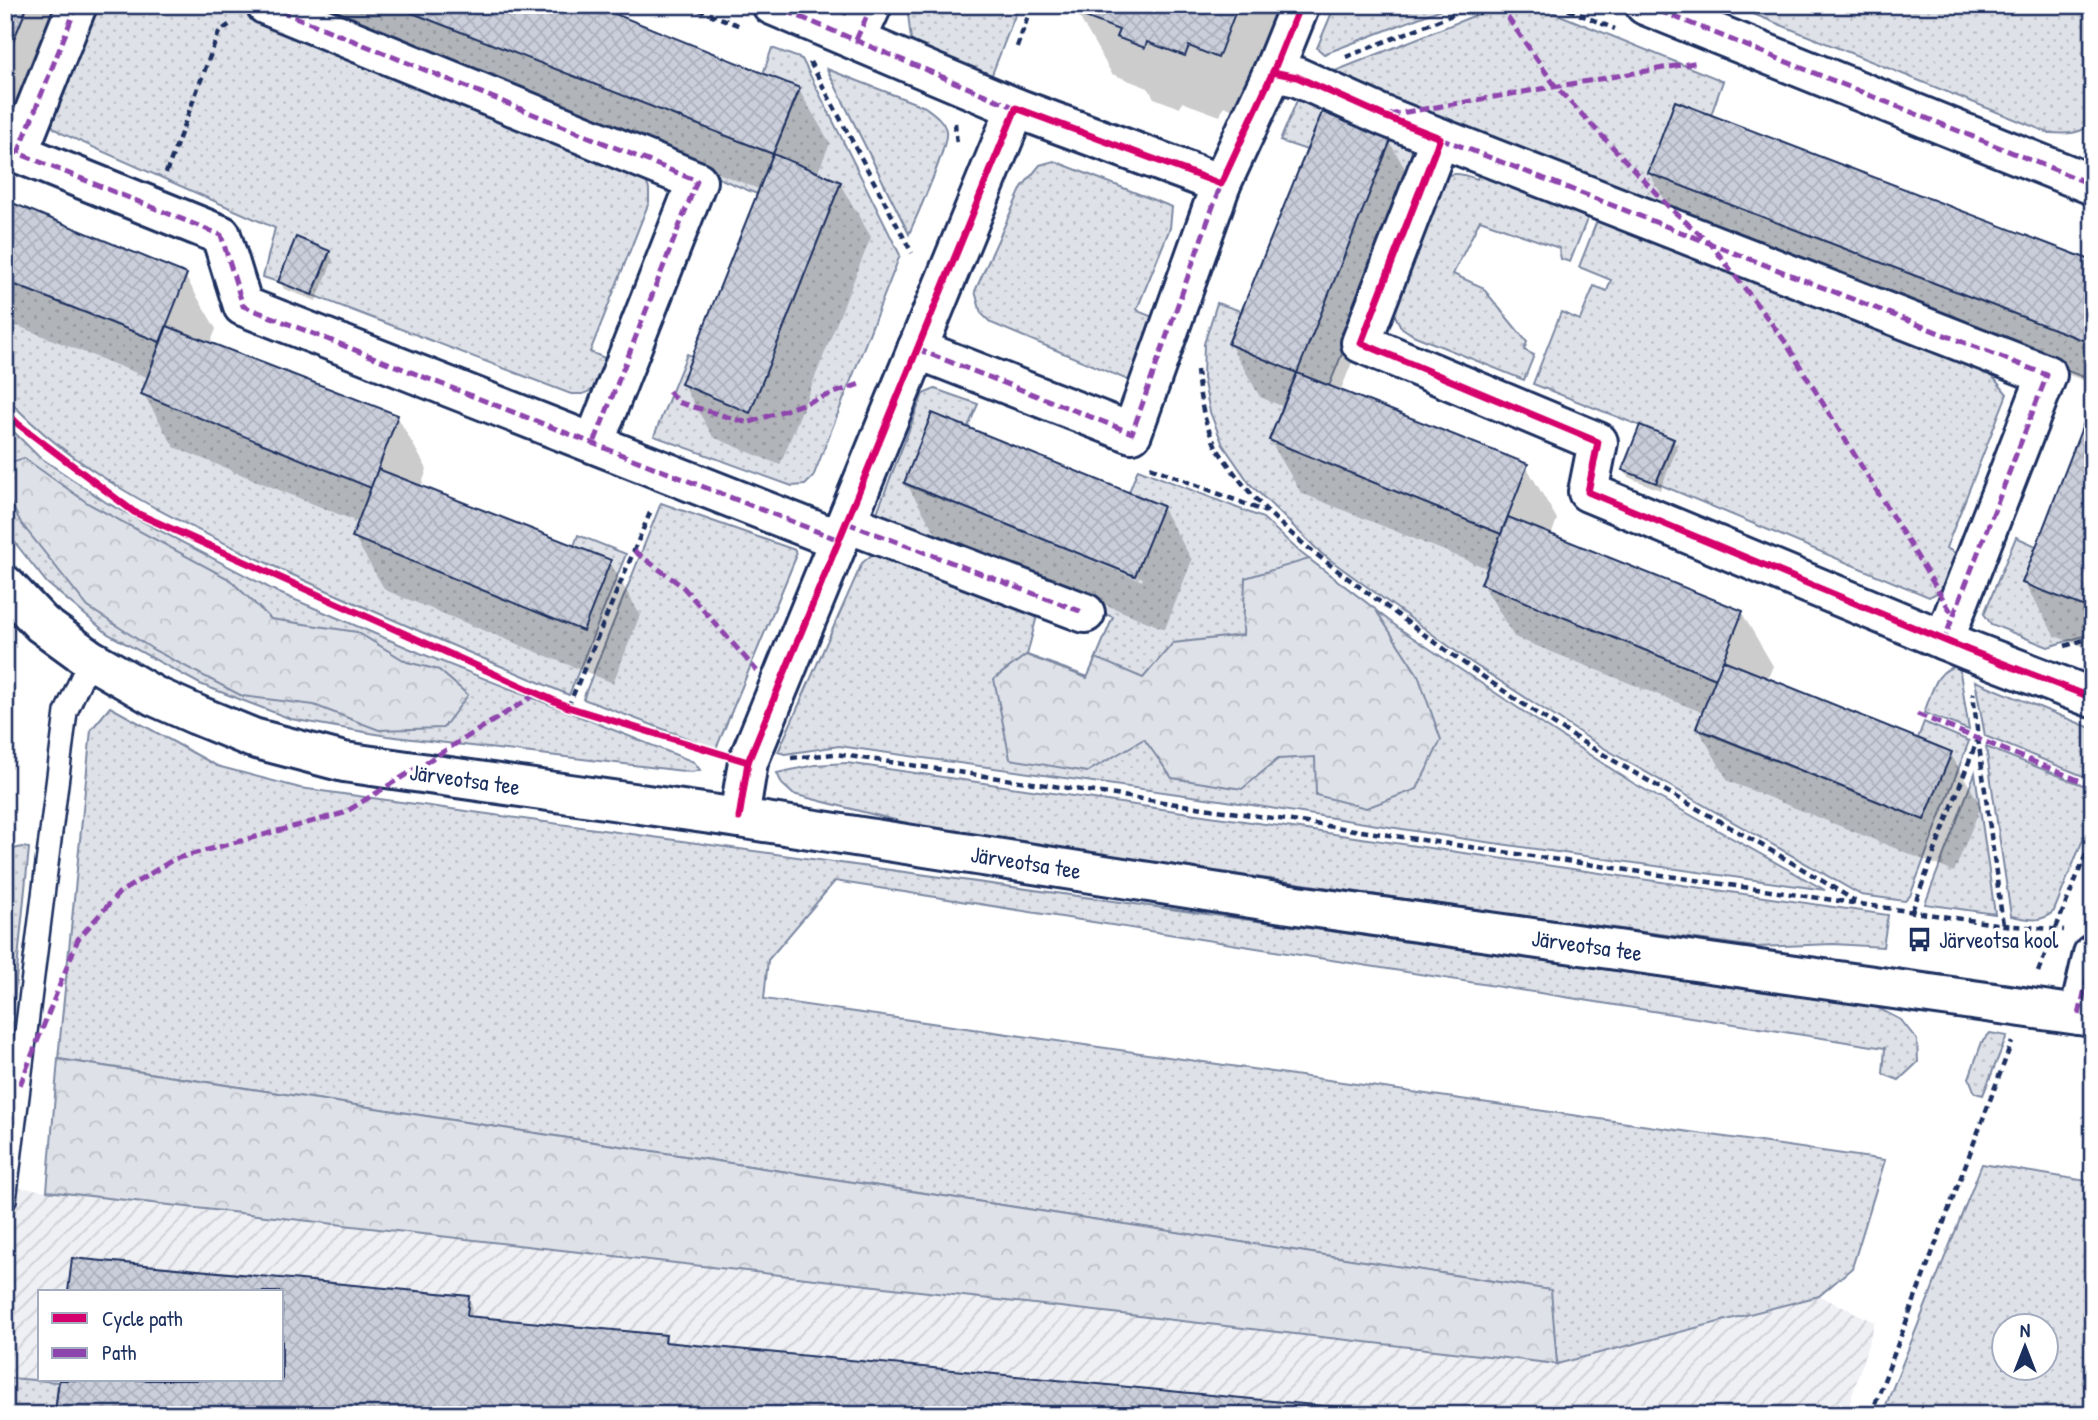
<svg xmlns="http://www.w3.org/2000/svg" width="2098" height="1420" font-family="'Patrick Hand',sans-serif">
<defs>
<pattern id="industrial-furrows" width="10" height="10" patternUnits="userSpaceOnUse" patternTransform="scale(1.75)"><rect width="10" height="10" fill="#eff0f4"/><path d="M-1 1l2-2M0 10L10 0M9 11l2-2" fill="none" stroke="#ccced4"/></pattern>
<pattern id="grass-dots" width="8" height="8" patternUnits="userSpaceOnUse" patternTransform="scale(1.75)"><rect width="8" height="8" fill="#dee1e7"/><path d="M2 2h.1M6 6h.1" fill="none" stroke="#bec1c9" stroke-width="1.8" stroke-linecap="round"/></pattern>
<pattern id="forest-crowns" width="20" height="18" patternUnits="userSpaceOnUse" patternTransform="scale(1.75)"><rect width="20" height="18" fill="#dee1e7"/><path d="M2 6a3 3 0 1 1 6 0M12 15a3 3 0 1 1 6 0" fill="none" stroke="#bec1c9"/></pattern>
<pattern id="building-cross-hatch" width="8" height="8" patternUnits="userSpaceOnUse" patternTransform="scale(1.75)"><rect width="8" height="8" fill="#caceda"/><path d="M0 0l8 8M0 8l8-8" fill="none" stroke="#adb1be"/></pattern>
</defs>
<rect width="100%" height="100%" fill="#fff"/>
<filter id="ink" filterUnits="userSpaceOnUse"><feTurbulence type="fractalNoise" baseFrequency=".0143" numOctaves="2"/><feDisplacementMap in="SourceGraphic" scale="14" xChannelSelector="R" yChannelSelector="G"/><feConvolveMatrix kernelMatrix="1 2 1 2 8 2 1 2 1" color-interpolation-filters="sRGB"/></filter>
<g filter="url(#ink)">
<path fill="url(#industrial-furrows)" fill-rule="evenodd" d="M5,1186L1557,1364L1819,1296L1875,1322L1846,1415H5ZM40,1292H282V1380H40Z"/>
<g fill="url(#grass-dots)" stroke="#7c88a2" stroke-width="2" fill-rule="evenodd">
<path d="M87,5H247L644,176L649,189V202L590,352L607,359L595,389L583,394H571L312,295L330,252L296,237L278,282L263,277L275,228L61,133L54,128L47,116Z"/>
<path d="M299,5H392L773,154L800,89L763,74L772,48L802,59L900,255L813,477L805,485L792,486L654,436L687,354L692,356L681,384L750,412L841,182L773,154L757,194Z"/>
<path d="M907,5H1019L991,77L935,58L911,40Z"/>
<path d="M1335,5H1452L1324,54L1317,48Z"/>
<path d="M1501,5H1535L1723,81L1711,115L1675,101L1648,173L2093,344V381L1325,75Z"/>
<path d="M1731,5H2093V122C2081,135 2066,134 2049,133Z"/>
<path d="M827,69L925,107C933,113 944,120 946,131C949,146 917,215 909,234Z"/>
<path d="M1300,93L1418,146L1420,160L1329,386L1297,373L1269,440L1501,534L1481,583L1716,679L1696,729L1924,820L1951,752L1918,738L1924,722L1969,741L1910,896L1905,901L1861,895L1602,747L1472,663L1322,554L1250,484L1223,445L1210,412L1203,378L1204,344L1217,303L1241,311L1228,344L1297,372L1390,140L1323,112L1307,150L1280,141Z"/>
<path d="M1054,161L1172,207L1170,228L1137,309L1140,312L1158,319L1135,383L991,323L981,313L975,291L1022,187L1040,165Z"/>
<path d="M1484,162L1593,204L1570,262L1561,259L1559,248L1480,220L1453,274L1482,287L1527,342L1524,350L1534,355L1524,380L1413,335L1401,327L1390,306L1439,179C1454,171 1461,174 1477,179Z"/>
<path d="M1602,208L1974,354L2007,394L1946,548L1963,557L1953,585L1929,597L1656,483L1674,439L1533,384L1561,312L1580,320L1594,286L1607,291L1611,280L1579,267Z"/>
<path d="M5,281L160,342L142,394L574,546L578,535L626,554L569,695C468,652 367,610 267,563C174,520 75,473 5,396Z"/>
<path d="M935,389L978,404L968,427L932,414L904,484L1134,576L1163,506L1129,492L1138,469L1263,518L1301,553L1400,629L1536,720L1633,783L1825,890L1465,839L1220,800L839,746L785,754L778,752L862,563L873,554L883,551L1039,608L1027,655L1088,677L1113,617L887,527L876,515L923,394Z"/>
<path d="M5,423L38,456L107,503L279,593L420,653L694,762L700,770L692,772L387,736L291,719L200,684L108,634L47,583L5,530Z"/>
<path d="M661,503L795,550L796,557L716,749L583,699Z"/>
<path d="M2016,537L2036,546L2022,583L2090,609L2093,604V633L2048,647L1991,624L1984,614Z"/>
<path d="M1959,666L1969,730L1924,713C1932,693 1935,668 1959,666Z"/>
<path d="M1975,681L2093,729V780L1985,736Z"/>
<path d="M110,707L217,766L300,788L1876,1007L1901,1020L1917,1040L1918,1062L1899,1080L1883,1074L1885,1048L835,881L768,960L764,999L1885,1160L1852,1268L1819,1296L1557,1364L1550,1290L58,1059L91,730Z"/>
<path d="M1986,747L2093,789V815L2054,911C2040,924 2028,919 2011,916Z"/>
<path d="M847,763L1888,915L1883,947L1833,944L1756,947L1508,914L934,830L793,794L782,784L777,773L815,765Z"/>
<path d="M1975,773L1995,914L1925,904Z"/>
<path d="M22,847L29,848L5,1092V851Z"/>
<path d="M1990,1033L2007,1036L1983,1095L1975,1093L1969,1078L1982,1042Z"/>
<path d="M1982,1164L2093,1182V1415H1882ZM2004,1326H2046V1368H2004Z"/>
<path d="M10,1378L58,1382L55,1413L69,1415H5V1393H8Z"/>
</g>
<g fill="url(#forest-crowns)" stroke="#7c88a2" stroke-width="2">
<path d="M24,458L89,504L229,579L271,619L357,632L407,662L439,670L468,695L443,728L379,730L314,705L242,696L154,650L88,607L21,523L5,492V464Z"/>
<path d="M1309,559L1375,609L1418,675L1441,740L1417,789L1366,808L1316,795L1315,757L1278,759L1242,789L1172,778L1144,739L1087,772L1010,759L994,679L1026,655L1087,678L1096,658L1143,678L1173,643L1243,635L1245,578Z"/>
<path d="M58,1059L1551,1290L1557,1364L47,1191Z"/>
</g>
<g fill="#0003" fill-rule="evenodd">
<path d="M5,5H79L80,7L5,187Z"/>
<path d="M330,5H588L799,90L830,143L817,174L840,184L871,237L780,465L713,437L683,384L761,190L343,26Z"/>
<path d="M1080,5H1297L1253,118L1224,106L1220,116L1182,102L1180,108L1154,98L1148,88L1112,74L1077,13Z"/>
<path d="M1389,141L1420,195L1340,392L1526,466L1557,519L1551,536L1742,613L1773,666L1767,680L1950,753L1981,806L1954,872L1728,781L1698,728L1704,713L1514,637L1483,584L1489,569L1301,493L1270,440L1284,407L1260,397L1230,344Z"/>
<path d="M1649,173L2093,263V384L1680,226Z"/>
<path d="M5,202L185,276L216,329L210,344L397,416L427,469L421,487L610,562L640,615L613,683L385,590L354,537L360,523L174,447L143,393L149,378L5,321Z"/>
<path d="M329,253L333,260L316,301L284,289L280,281Z"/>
<path d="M2093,403V650L2055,636L2024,583Z"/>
<path d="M1673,441L1677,448L1660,490L1628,477L1624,470Z"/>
<path d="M906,483L1162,507L1192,560L1165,629L937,536ZM948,499L1143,578L1142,581L948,503Z"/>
<path d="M73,1260L468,1297L472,1305L471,1318L665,1337L669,1344L1399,1415H58L61,1380H282V1292H70Z"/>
</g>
<g fill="url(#building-cross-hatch)" stroke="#1b2f5e" stroke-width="2">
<path d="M5,5H28L5,61Z"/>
<path d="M392,5H593L800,88L773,154Z"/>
<path d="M1078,5H1238L1218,58L1189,46L1185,56L1147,42L1145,48L1116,37L1119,30L1075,13Z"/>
<path d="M1675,101L2093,261V344L1648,173Z"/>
<path d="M1322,112L1391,140L1297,373L1228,344Z"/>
<path d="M773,154L841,182L750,413L681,384Z"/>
<path d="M5,200L187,274L160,342L5,281Z"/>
<path d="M296,237L330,251L312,295L278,282Z"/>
<path d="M167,326L398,415L371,488L141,394Z"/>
<path d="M1297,373L1528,464L1501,534L1269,440Z"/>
<path d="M2093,399V604L2091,609L2022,583Z"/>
<path d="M932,413L1163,506L1135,576L904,483Z"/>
<path d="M1640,425L1674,439L1656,483L1622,470Z"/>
<path d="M378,469L611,560L583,631L352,537Z"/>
<path d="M1508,517L1743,611L1716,679L1481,584Z"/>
<path d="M1723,660L1952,752L1924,820L1696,728Z"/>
<path d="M72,1258L469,1296L467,1316L666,1335L665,1342L1417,1415L55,1413L59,1380H282V1292H68Z"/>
</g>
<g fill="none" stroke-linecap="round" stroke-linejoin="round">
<defs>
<path id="lane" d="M5,1200L66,712L90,659"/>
<g id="street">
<path d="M77,5L18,153L221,235L243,306L839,540"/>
<path d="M266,5L697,181L594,443"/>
<path d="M772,5L1016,108"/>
<path d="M1645,5L2093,185"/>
<path d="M856,40L872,5"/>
<path d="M1273,72L1297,77L1384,116L1440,138L1361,343L1598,442L1588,492L1968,650L2093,698"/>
<path d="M1440,138L2047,375L1944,640"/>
<path d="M917,349L1132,433L1221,184"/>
<path d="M847,523L1085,613"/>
<path d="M739,818L748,762L1016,108L1221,184L1273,72L1300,5"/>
<path d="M2079,1015L2093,954"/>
</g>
<path id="secondary" d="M5,585L42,624L90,659L154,696L197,715L253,738L344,762L739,818L1283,903L2093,1017"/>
</defs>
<use href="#lane" stroke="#1b2f5e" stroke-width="26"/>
<use href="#street" stroke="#1b2f5e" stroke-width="44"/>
<use href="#secondary" stroke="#1b2f5e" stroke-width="44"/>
<g stroke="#1b2f5e" stroke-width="4.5" stroke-dasharray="7 5" stroke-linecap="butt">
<path d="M687,5L740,26"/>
<path d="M1557,5L1615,29"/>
<path d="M1017,47L1032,5"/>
<path d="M1346,57L1477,5"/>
<path d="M810,62L912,253"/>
<path d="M955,123L957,145"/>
<path d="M166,173L219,32L232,23"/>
<path d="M1197,370C1199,395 1203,419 1214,442C1217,450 1223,457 1228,464C1264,517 1316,555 1368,593C1437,644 1507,696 1581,741C1671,796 1766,845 1855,901"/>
<path d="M1150,467L1266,512"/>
<path d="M2065,646L2093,637"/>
<path d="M568,707L652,508"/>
<path d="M1978,738L2003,925"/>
<path d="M791,758L835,754L2003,925L2064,930"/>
<path d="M1912,911L1978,738L1973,693"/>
<path d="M2038,972L2093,837"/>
<path d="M1871,1415L2012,1042"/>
</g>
<use href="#lane" stroke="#fff" stroke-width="21"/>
<use href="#street" stroke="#fff" stroke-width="38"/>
<use href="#secondary" stroke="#fff" stroke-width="38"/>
<g stroke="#8e44ad" stroke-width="5" stroke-dasharray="10 5" stroke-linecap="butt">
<path d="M77,5L18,153L221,235L243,306L839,540"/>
<path d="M266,5L697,181L594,443"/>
<path d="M772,5L1016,108"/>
<path d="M1499,5L1556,87L1670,208L1711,244L1784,340L1953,615"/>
<path d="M1645,5L2093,185"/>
<path d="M856,40L872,5"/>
<path d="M1389,115L1699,62"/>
<path d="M1440,138L2047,375L1944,640"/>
<path d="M917,349L1132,433L1221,184"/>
<path d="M669,391L677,402L748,423L860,384"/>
<path d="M847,523L1085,613"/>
<path d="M634,551L682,586L757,671"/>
<path d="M1917,714L2093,786"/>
<path d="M2079,1015L2093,954"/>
<path d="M20,1085L78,939L119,893L174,859L344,813L538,693"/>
</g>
<defs>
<g id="cycleway">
<path d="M1273,72L1297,77L1384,116L1440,138L1361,343L1598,442L1588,492L1968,650L2093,698"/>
<path d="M5,411L18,424L134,512L568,707L748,762"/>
<path d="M739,818L748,762L1016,108L1221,184L1273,72L1300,5"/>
</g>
</defs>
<use href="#cycleway" stroke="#fff" stroke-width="11"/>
<use href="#cycleway" stroke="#d6006c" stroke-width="7"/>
</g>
</g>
<defs>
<symbol id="bus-bare" viewBox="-9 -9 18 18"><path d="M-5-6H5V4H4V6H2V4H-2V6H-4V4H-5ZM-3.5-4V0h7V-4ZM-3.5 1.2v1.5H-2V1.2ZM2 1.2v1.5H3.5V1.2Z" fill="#1b2f5e" stroke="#fff" stroke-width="2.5" paint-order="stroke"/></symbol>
</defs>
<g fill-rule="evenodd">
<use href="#bus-bare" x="1902" y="922" width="35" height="35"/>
</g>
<g text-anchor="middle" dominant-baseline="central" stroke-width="7" stroke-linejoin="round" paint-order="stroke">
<g font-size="23" fill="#1b2f5e" stroke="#fff">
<text transform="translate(465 779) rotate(8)">Järveotsa tee</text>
<text transform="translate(1026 862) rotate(9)">Järveotsa tee</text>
<text transform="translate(1587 945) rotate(8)">Järveotsa tee</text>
</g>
<g font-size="23" fill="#1b2f5e" stroke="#fff" text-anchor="start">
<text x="1939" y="939">Järveotsa kool</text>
</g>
</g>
<rect width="2098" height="1420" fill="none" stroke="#fff" stroke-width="28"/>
<rect x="14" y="14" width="2070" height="1392" fill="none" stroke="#1b2f5e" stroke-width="2.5" filter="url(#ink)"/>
<rect x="38" y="1290" width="245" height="91" fill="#ffffff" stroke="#a4acbf" stroke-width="2"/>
<rect x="52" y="1313" width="35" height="10" fill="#d6006c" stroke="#a4acbf" stroke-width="2"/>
<text x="102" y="1326" font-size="21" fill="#1b2f5e">Cycle path</text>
<rect x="52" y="1348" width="35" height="10" fill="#8e44ad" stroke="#a4acbf" stroke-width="2"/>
<text x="102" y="1360" font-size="21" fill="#1b2f5e">Path</text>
<g transform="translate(2025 1347)"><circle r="33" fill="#ffffff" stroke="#a4acbf" stroke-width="2"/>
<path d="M0-5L12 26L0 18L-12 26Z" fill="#1b2f5e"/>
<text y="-10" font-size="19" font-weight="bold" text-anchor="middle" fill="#1b2f5e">N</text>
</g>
</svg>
